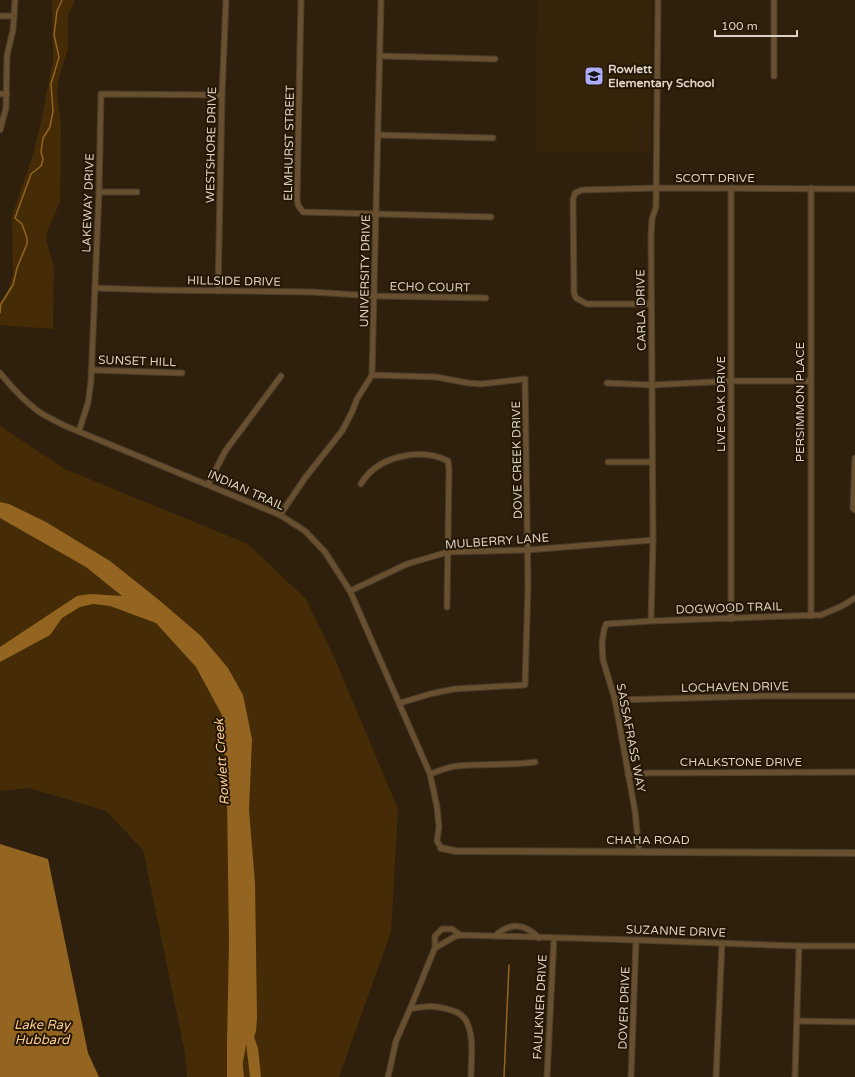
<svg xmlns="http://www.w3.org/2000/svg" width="855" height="1077" font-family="'Varela Round',sans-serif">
<rect width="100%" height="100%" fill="#2e200d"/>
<path fill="#36240a" d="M537,0H652L651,152H536Z"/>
<g fill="#452c06">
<path d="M52,0H75L68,16V49L59,78L57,92L61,126L60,202L47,232L46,240L54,267L53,329L0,325V302L8,290L13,275L12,216L33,154L40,127L53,61Z"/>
<path d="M0,426L65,469L248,544L306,599L335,659L398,809L391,932L339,1077H187L185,1053L143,850L106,811L29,788L0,791Z"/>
</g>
<g fill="#946520">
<path d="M0,502L9,504L46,522L110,561L159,600L201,636L228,668L243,695L252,739L249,810L255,883L257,1018L256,1031L254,1037L258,1048L261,1077H250L245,1034L237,1049V1053L242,1057L244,1077H227V1044L229,943L227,796L222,715L196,667L156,623L110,606L93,604L80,607L62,618L50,635L0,662V647L77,596L90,594L122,596L86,567L0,518Z"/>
<path d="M0,844L48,859L88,1053L99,1077H0Z"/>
</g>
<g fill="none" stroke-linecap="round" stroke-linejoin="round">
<g stroke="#946520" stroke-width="1.5">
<path d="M0,313L1,304L13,285L17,268L27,244V238L22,224L15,218L31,174L41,166L43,159L41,152L43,138L50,127L53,111L51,84L59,57L54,35L57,11L62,0"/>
<path d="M504,1077L509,965"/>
</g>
<path stroke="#946520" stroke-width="10" d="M235,1077L245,1024"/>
<defs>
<g id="minor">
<path d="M301,0L297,199L298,205L303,212L491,217"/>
<path d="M774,0V76"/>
<path d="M0,16H14"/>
<path d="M380,56L495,59"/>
<path d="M0,94H7"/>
<path d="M0,130L6,108L7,55L13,30L15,0"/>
<path d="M379,135L493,138"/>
<path d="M99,192H137"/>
<path d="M95,288L156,290L312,292L374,296L486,298"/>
<path d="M218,291L222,95L226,0"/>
<path d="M651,304H587L576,298L574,293L573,199L575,193L582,190L657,188L855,189"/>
<path d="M91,370L182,373"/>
<path d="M0,373C10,385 20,397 33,407C41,415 53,419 63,425L280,515L305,531L325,552L350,591L430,774L437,807L439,827L437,841L441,848"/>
<path d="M372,375L436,377L468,383L481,384L525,379L528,586L525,685L454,689L430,694L400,703"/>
<path d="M607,383L652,385L731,381H810"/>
<path d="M79,431L88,403L91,381L99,192L101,94L222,95"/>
<path d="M855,458L853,508L855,510"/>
<path d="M608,462H652"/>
<path d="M208,484L226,450L281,376"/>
<path d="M361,484C377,456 420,447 448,461L449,470L447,607"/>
<path d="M280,515L305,478L342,431L352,412L357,399L372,375L381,0"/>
<path d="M350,591L407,564L448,552L528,550L653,540"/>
<path d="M811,616V188"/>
<path d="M731,619V188"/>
<path d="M651,621L653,540L651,235L652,219L656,207L658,0"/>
<path d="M615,700L764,696H855"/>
<path d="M430,774C439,771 448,767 457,766C483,763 509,766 535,762"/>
<path d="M628,775L648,773L855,772"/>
<path d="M639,851L635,811L615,700L603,660L602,643L604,630L606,624L651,621L821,615L842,606L855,598"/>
<path d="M495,936C510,922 525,923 539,938"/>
<path d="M435,948V936L442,929H452L460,935"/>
<path d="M410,1009C425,1006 433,1005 447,1009C454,1011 461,1013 465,1019C475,1034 471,1060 471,1077"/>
<path d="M797,1021L855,1022"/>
<path d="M388,1077L396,1041L410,1009L434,950L435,948L454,937L460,935L636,940L799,946H855"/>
<path d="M547,1077L554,938"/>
<path d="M631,1077L636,940"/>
<path d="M716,1077L722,943"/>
<path d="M795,1077L799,946"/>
</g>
<path id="tertiary" d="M441,848L455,851L855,853"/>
</defs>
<use href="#minor" stroke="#4a3c2a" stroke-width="7"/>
<use href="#tertiary" stroke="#4a3c2a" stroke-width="8"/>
<use href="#minor" stroke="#674f2f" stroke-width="5"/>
<use href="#tertiary" stroke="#674f2f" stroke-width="6"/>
</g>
<defs>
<symbol id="school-square" viewBox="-11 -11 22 22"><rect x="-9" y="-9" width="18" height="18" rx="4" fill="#adaffb" stroke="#241604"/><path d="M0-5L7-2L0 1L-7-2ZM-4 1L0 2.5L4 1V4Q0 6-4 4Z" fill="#111"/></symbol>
</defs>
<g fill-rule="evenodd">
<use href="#school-square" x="583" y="65" width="22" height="22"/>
</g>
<g text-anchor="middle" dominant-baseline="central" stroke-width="4" stroke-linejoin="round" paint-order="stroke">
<g font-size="12" font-weight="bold" fill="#dad0c4" stroke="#241604" text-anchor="start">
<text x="608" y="69">Rowlett<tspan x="608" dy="14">Elementary School</tspan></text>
</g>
<g font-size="12" fill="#dad0c4" stroke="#241604">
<text transform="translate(289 143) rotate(-89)">ELMHURST STREET</text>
<text transform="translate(211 145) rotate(-89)">WESTSHORE DRIVE</text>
<text x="715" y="178">SCOTT DRIVE</text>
<text transform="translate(88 203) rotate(-88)">LAKEWAY DRIVE</text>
<text transform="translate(365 271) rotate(-89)">UNIVERSITY DRIVE</text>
<text transform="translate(234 281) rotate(1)">HILLSIDE DRIVE</text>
<text transform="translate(430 287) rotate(1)">ECHO COURT</text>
<text transform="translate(641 310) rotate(-91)">CARLA DRIVE</text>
<text transform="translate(137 361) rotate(2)">SUNSET HILL</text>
<text transform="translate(800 402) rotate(-90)">PERSIMMON PLACE</text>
<text transform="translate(721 404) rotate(-90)">LIVE OAK DRIVE</text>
<text transform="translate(517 460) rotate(-91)">DOVE CREEK DRIVE</text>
<text transform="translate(246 490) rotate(24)">INDIAN TRAIL</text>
<text transform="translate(497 541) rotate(-4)">MULBERRY LANE</text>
<text transform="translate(729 608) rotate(-2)">DOGWOOD TRAIL</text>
<text transform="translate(735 687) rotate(-1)">LOCHAVEN DRIVE</text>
<text transform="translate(631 738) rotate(79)">SASSAFRASS WAY</text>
<text x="741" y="762">CHALKSTONE DRIVE</text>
<text x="648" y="840">CHAHA ROAD</text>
<text transform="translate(676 931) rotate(2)">SUZANNE DRIVE</text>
<text transform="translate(540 1007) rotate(-87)">FAULKNER DRIVE</text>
<text transform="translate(624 1008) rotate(-88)">DOVER DRIVE</text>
</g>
<g font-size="13" font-style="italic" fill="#faca8d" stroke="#241604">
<text transform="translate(222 762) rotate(-94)">Rowlett Creek</text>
<text x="42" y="1025">Lake Ray<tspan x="42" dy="15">Hubbard</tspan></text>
</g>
</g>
<path d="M715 30v6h82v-6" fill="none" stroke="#dad0c4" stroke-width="2"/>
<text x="721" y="30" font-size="12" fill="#dad0c4" stroke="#241604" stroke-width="3" paint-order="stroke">100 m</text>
</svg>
